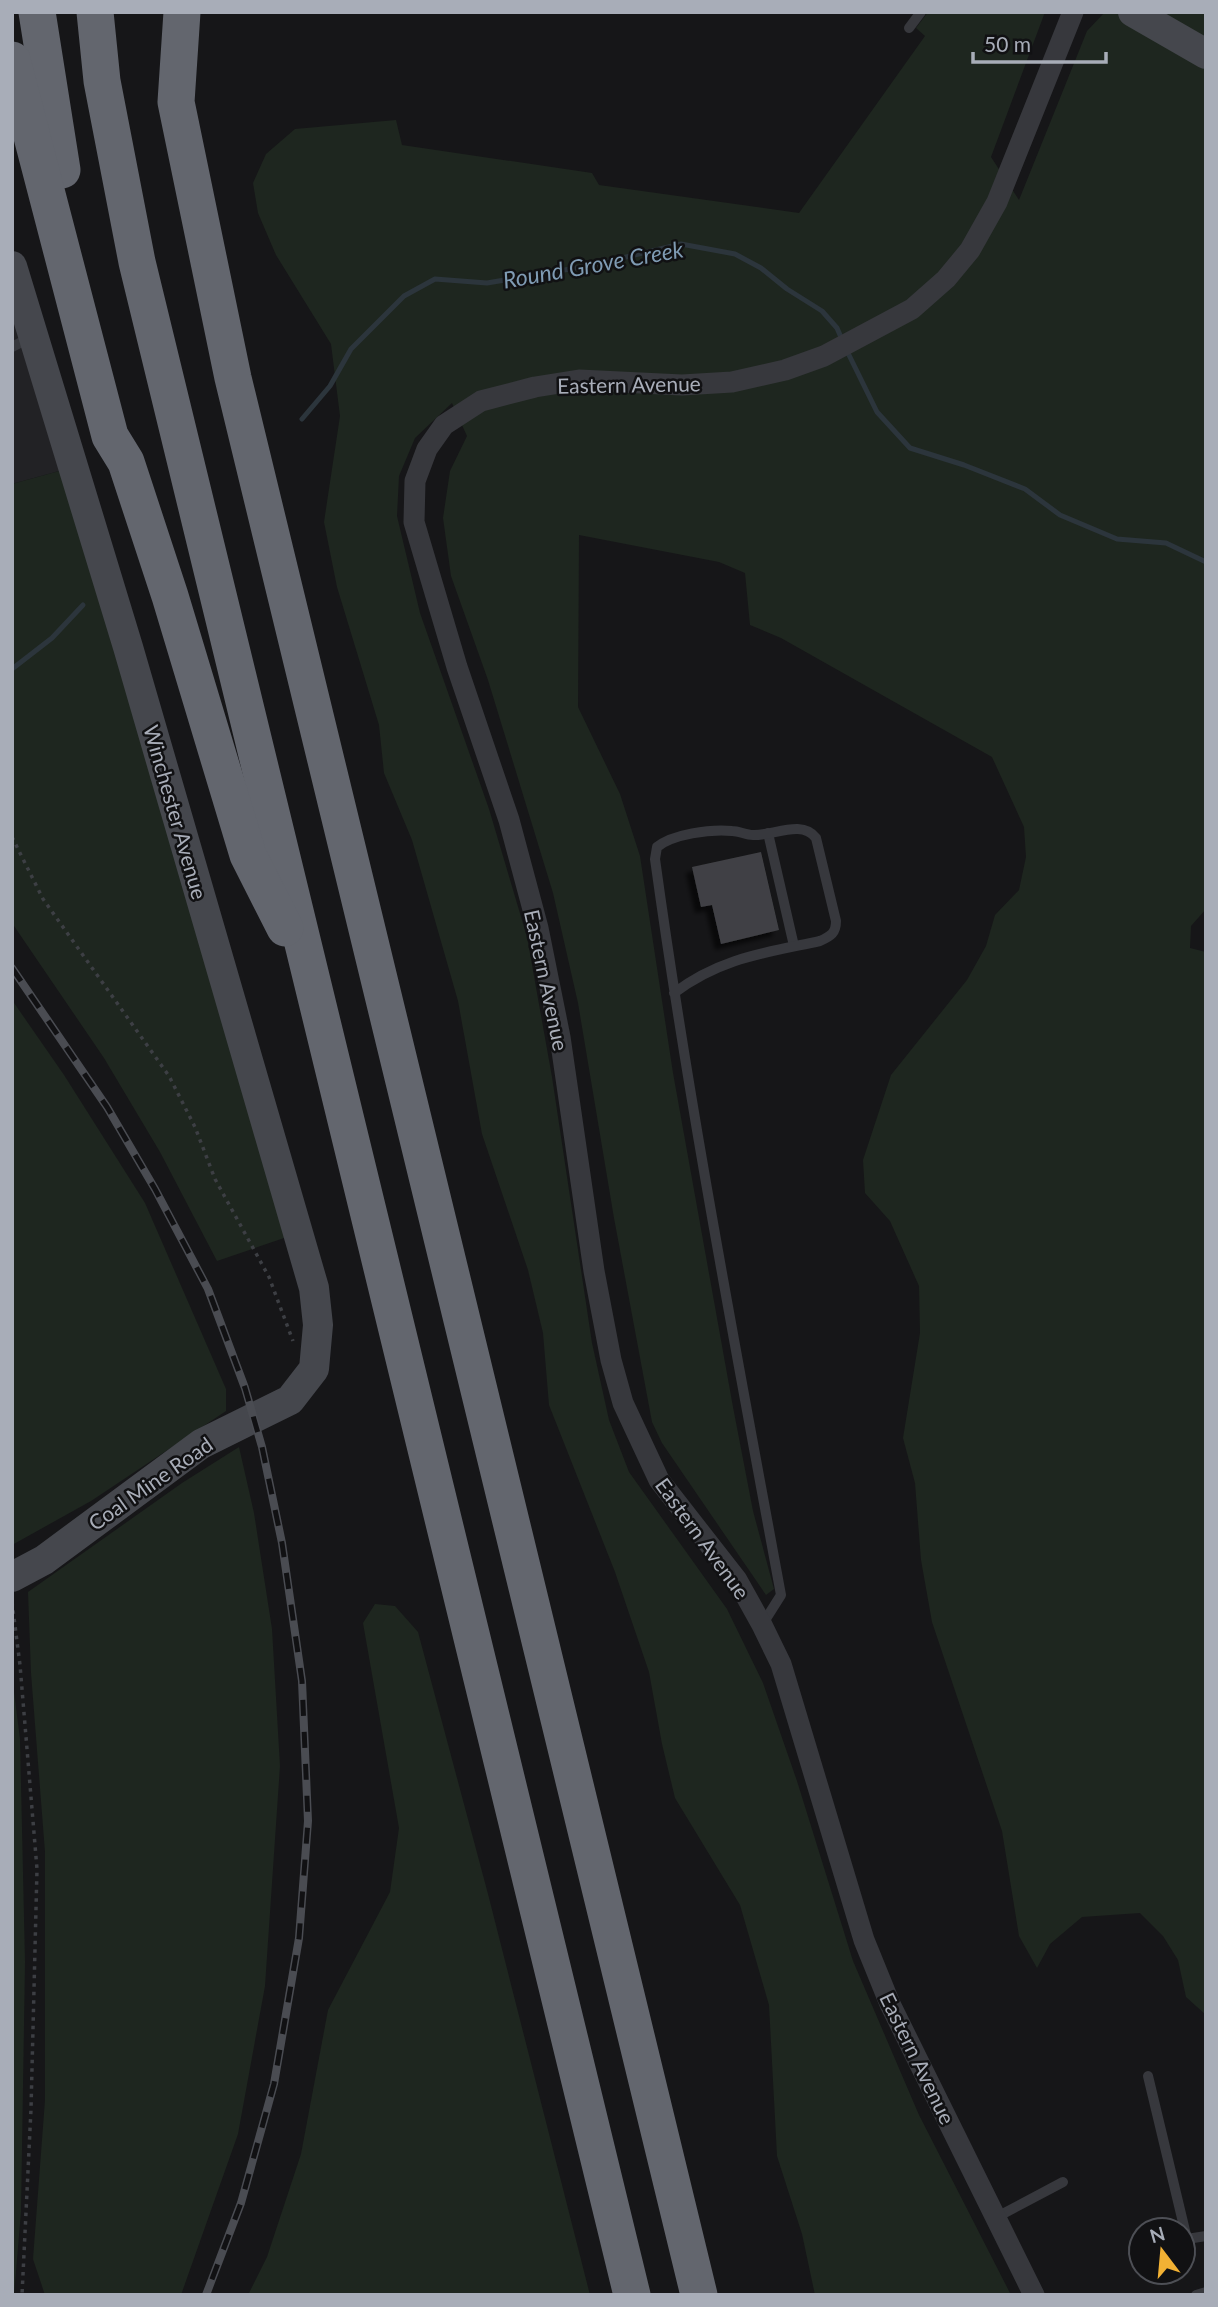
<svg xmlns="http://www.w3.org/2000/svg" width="1218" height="2307" font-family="Lato,sans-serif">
<defs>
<filter id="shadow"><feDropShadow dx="-6" dy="6" stdDeviation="2" flood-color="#0009"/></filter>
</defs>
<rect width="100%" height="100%" fill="#161618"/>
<path fill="#222225" d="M12,306L63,470L12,484Z"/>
<g fill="#1e261f">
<path d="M928,12H1045L991,157L1019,200L1087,31L1105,12H1206V909L1191,926L1190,948L1206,952V2015L1186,1997L1178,1960L1163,1936L1140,1913L1082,1917L1050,1944L1037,1968L1019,1936L1002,1831L932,1622L921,1560L915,1483L903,1438L920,1333L919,1286L890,1221L865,1193L863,1160L891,1075L967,980L986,946L995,915L1019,890L1026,857L1024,827L992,757L781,638L750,625L745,573L719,562L579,535L578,707L620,794L640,856L673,1073L733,1407L753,1511L774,1589L766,1595L662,1443L652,1422L614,1218L578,1003L553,893L488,680L451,576L443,518L450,471L467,436L452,403L415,438L399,476L397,516L420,613L489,809L527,937L552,1077L592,1343L609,1420L629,1472L727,1609L763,1683L797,1781L853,1961L919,2115L1011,2295H815L802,2234L777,2156L769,2005L740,1905L675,1798L662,1744L649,1672L615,1572L549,1405L543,1333L528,1270L482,1134L458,1001L412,840L384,773L379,725L337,587L324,522L340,416L331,344L276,255L258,213L253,183L266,154L295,129L396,120L402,145L592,173L599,185L799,213L925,36L916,28Z"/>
<path d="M63,470L287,1237L217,1261L160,1152L104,1058L12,923V484Z"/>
<path d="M12,1000L64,1075L145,1203L226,1389V1411L91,1501L12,1545Z"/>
<path d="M239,1447L254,1513L272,1629L280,1766L265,1986L238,2134L181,2295H45L33,2259L45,2100V1852L31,1673L28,1592L182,1483Z"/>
<path d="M375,1604L395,1606L418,1632L488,1894L590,2295H248L267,2257L301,2154L328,2010L390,1892L399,1828L363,1623Z"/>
<path d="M12,1676L20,1739L25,1962L21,2212L14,2295Z"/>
</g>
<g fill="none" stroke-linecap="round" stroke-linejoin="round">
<g stroke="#2c353c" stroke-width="5">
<path d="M847,351L877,412L910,448L964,465L1025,489L1060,515L1117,539L1166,543L1206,562"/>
<path d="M302,419L330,386L351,349L404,296L435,279L487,283L588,266L681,244L735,254L761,268L787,289L822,311L837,328L843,342"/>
<path d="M12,669L52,638L83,605"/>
</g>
</g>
<path fill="#404145" filter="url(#shadow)" d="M761,852L779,930L721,944L712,905L701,907L692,867Z"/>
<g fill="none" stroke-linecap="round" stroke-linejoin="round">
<g stroke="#3d3f44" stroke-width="3.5" stroke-dasharray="3.5 5" stroke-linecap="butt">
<path d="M12,837L43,899L169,1076L195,1127L215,1179L269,1277L293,1341"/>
<path d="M12,1602L20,1665L37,1869L31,2109L22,2295"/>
</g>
<g stroke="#37383d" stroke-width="10">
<path d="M909,28L921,12"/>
<path d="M12,347L31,337"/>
<path d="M768,833L794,946"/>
<path d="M674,993C720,958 764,953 820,941C831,936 836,933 836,921L816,838C802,819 773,836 753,835C746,835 739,831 732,831C710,829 673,834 657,847L655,859C689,1106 736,1350 781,1595L762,1625"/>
<path d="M1148,2076L1187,2239L1206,2236"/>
<path d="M995,2218L1063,2182"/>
<path d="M1196,2295L1206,2292"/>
</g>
<path stroke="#37383d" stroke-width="21" d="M1034,2295L890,2004L864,1940L781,1664L762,1625L737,1580L659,1480L623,1403L611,1360L594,1271L560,1037L538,928L509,820L457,667L414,522L415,481L427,449L444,425L481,401L535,387L579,380L682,385L732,382L785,370L824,356L912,309L946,279L970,250L997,202L1073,12"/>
<g stroke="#45474d" stroke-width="30">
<path d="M1133,12L1206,54"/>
<path d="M12,266L128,647L314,1288L318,1325L314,1369L290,1400L201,1444L44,1560L12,1577"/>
</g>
<g stroke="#63666e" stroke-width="37">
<path d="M37,12L62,170"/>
<path d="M95,12L102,81L137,262L632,2295"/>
<path d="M182,12L176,102L233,378L699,2295"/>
<path d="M12,60L110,436L126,462L170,596L248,855L285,928"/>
</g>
<defs>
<path id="rail" d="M12,968L107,1107L155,1189L208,1289L245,1388L262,1447L282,1543L302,1681L308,1821L299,1938L274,2084L241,2203L206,2295"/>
</defs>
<use href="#rail" stroke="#4a4c52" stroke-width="8"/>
<use href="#rail" stroke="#111113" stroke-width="5" stroke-dasharray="16" stroke-linecap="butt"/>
</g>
<g text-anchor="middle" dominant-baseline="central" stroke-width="5" stroke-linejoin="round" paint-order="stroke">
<g font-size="21" fill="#a8adb8" stroke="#111113">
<text transform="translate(629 384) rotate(-1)">Eastern Avenue</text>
<text transform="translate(176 812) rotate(74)">Winchester Avenue</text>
<text transform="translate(547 980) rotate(78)">Eastern Avenue</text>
<text transform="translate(150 1483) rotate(-35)">Coal Mine Road</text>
<text transform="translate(703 1538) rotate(54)">Eastern Avenue</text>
<text transform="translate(918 2058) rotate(64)">Eastern Avenue</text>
</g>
<g font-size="23" font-style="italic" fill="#7f9bb3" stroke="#111113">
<text transform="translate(593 264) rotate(-10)">Round Grove Creek</text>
</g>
</g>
<rect width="1218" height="2307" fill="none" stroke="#a8adb8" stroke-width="28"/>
<g transform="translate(1162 2251) rotate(344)"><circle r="33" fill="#111113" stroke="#4d4f55" stroke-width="2"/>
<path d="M0-5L12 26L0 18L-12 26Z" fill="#f2b134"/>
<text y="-10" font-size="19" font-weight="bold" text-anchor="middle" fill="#a8adb8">N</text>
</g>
<path d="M973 52v10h133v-10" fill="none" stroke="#a8adb8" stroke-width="3.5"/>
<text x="984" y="52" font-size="21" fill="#a8adb8" stroke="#111113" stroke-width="5" paint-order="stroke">50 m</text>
</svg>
